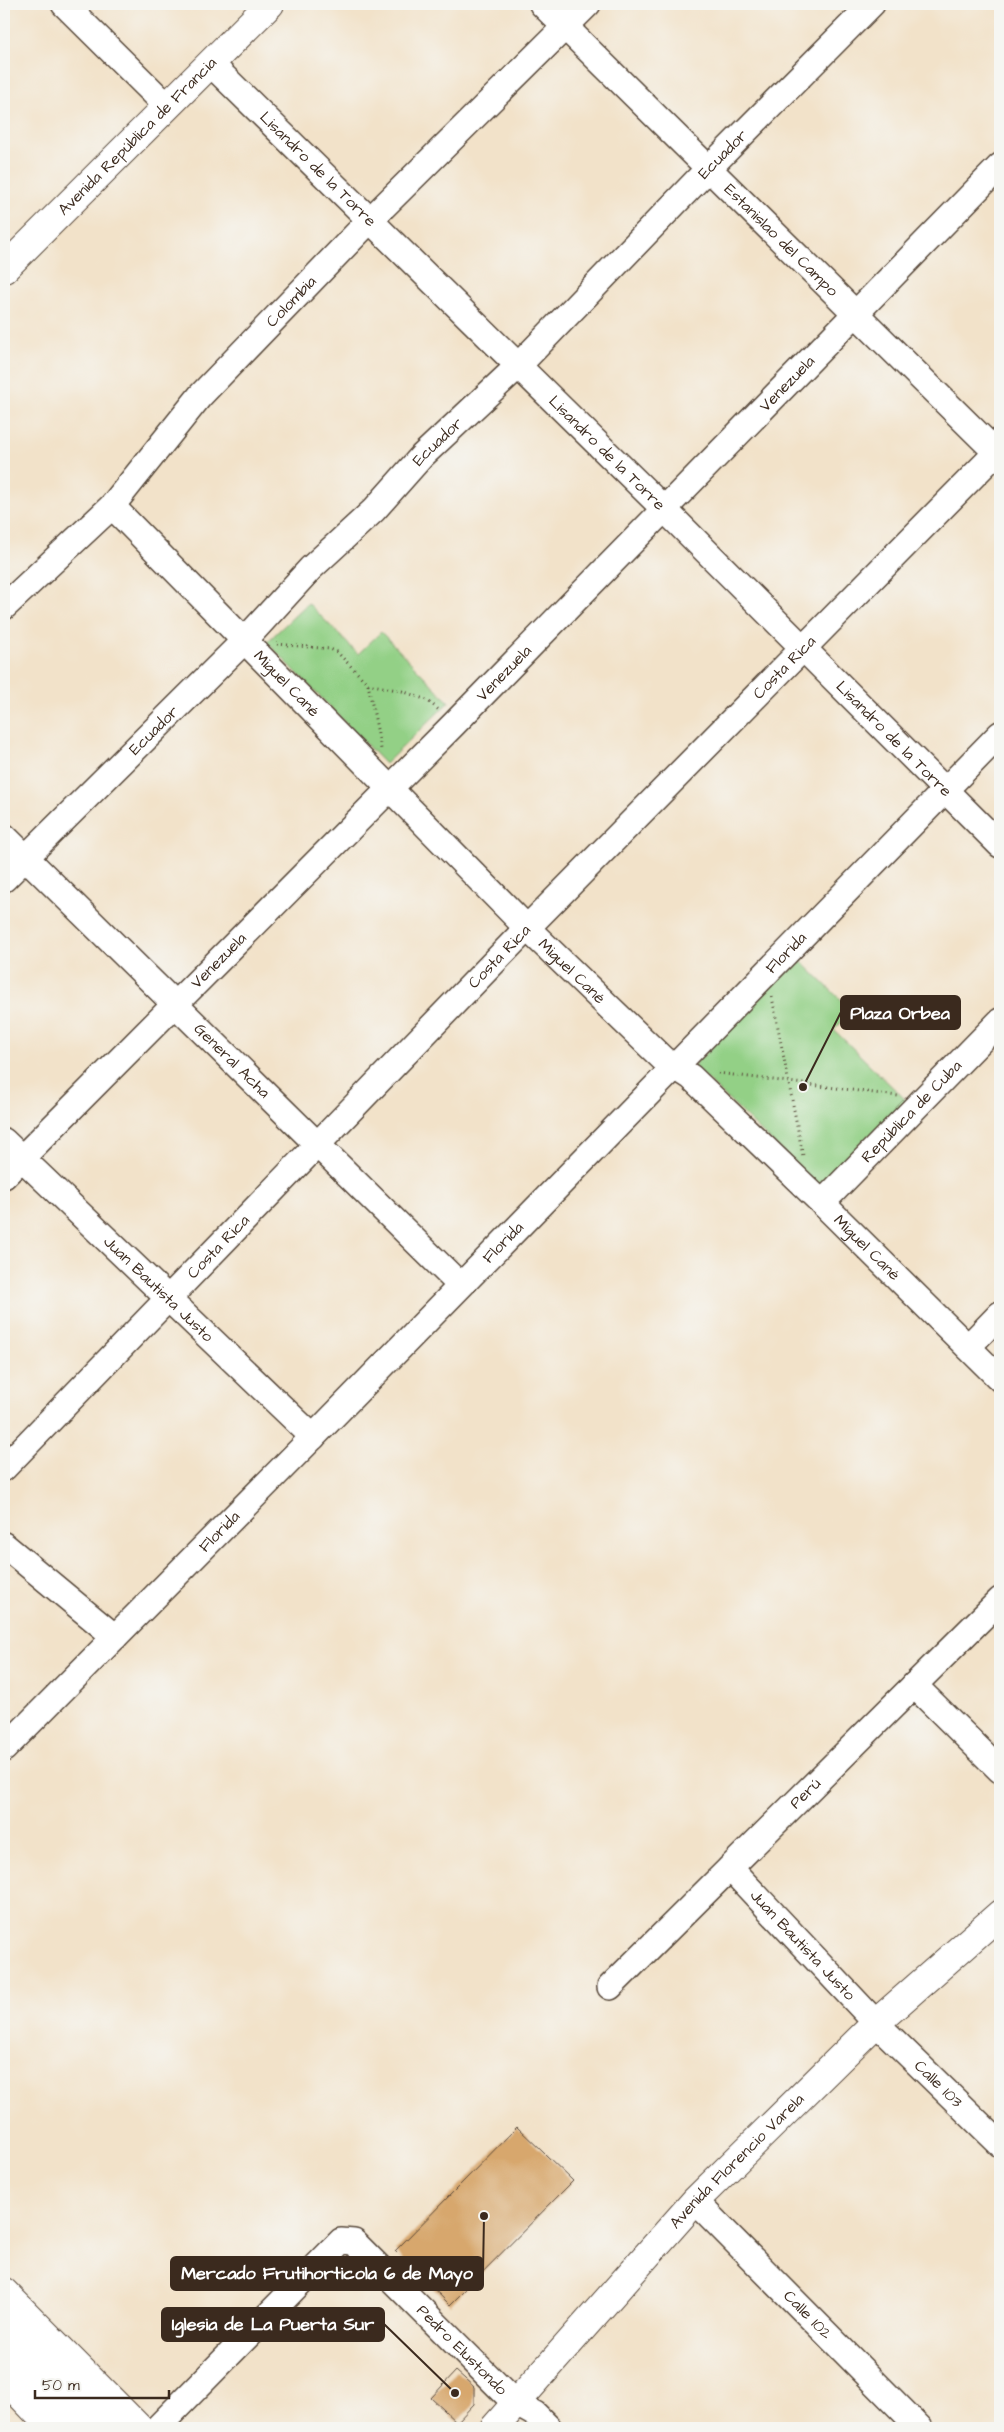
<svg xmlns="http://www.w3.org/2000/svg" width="1004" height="2432" font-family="'Architects Daughter',sans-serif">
<rect width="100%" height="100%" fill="#f6f6f2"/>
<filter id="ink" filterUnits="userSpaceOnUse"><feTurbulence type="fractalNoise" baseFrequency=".02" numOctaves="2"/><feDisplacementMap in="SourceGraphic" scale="10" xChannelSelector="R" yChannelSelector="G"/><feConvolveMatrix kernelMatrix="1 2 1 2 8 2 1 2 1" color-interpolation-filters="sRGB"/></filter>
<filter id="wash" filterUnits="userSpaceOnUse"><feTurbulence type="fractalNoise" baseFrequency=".0096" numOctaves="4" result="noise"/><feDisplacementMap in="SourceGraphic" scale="20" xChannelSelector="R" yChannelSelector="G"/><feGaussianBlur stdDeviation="1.12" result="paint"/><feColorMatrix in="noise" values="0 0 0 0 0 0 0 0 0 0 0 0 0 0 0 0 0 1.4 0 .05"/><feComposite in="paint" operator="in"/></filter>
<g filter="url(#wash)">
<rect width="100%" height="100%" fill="#f2e2c9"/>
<g fill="#93d086" stroke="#677d52">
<path d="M308,603L358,654L381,632L449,702L385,764L267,642Z"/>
<path d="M798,958L852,1011L834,1030L913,1107L824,1192L693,1066Z"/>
</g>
<g id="blocks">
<g fill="#d7a76d">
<path d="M517,2127L573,2181L450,2305L395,2251Z"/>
<path d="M456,2371L474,2387V2404L457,2422L431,2398Z"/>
</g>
</g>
</g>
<g filter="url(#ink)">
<use href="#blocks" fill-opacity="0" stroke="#564638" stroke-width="1"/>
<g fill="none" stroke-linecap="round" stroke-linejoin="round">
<defs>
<g id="minor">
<path d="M64,4L167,106"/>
<path id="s1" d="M542,4L1000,456"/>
<path id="s2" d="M211,64L663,508L1000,845"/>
<path id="s3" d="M112,506L527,928L663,1059L691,1077L822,1203L1000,1379"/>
<path id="s4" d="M4,607L112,506L200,396L369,221L588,4"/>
<path id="s5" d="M4,836L460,1285"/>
<path id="s6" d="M4,879L244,641L311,568L374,510L422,456L518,366L709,168L872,4"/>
<path id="s7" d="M4,1141L313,1437"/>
<path id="s8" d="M4,1176L454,724L1000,166"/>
<path id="s9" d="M822,1203L1000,1021"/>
<path d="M968,1347L1000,1314"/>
<path id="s10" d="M4,1468L527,928L1000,449"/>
<path d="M4,1545L115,1637"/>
<path d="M914,1685L1000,1770"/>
<path id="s11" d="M4,1749L313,1437L1000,734"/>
<path id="s12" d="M730,1868L876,2023L1000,2144"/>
<path id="s13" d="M610,1987L1000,1600"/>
<path id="s14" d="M695,2201L920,2428"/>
<path d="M4,2324L108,2428"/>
<path d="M4,2353L77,2428"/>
<path id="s15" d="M157,2428L341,2241L354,2242L515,2403L535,2414L549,2428"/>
</g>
<g id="major">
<path id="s16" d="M4,269L270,4"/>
<path d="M4,2292L139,2428"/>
<path d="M4,2378L52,2428"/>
<path id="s17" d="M494,2428L695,2201L876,2023L1000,1914"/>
</g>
</defs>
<use href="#minor" stroke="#564638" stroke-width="28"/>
<use href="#major" stroke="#564638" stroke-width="30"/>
<g stroke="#564638" stroke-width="3" stroke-dasharray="1 4" stroke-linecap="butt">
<path d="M277,644L330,649L337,652L368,684L402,691L427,700L440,711"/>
<path d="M368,684L381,749"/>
<path d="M772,997L803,1156"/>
<path d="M718,1073L898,1096"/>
</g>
<use href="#minor" stroke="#fff" stroke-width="25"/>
<use href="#major" stroke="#fff" stroke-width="28"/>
</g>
</g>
<g text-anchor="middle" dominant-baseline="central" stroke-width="4" stroke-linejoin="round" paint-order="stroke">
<g font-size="16" fill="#3b2a1e" stroke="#f6f6f2">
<text stroke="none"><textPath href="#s16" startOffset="188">Avenida República de Francia</textPath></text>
<text stroke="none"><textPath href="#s6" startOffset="1021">Ecuador</textPath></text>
<text stroke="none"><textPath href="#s2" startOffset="150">Lisandro de la Torre</textPath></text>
<text stroke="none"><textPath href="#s1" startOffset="336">Estanislao del Campo</textPath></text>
<text stroke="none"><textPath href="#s4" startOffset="420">Colombia</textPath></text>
<text stroke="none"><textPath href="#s8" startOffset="1114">Venezuela</textPath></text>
<text stroke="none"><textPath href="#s6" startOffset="616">Ecuador</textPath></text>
<text stroke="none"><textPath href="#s2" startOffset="555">Lisandro de la Torre</textPath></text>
<text stroke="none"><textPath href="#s10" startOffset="1118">Costa Rica</textPath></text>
<text stroke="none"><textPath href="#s8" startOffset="709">Venezuela</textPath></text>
<text stroke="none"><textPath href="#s3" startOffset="249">Miguel Cané</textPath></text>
<text stroke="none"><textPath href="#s6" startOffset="211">Ecuador</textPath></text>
<text stroke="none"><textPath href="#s2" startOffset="960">Lisandro de la Torre</textPath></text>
<text stroke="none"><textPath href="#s11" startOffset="1116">Florida</textPath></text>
<text stroke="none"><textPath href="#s10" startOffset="712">Costa Rica</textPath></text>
<text stroke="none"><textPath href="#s8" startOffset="304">Venezuela</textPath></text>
<text stroke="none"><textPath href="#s3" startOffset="654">Miguel Cané</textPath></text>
<text stroke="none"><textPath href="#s5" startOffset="320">General Acha</textPath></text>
<text stroke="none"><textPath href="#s9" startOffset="128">República de Cuba</textPath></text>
<text stroke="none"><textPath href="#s11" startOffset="711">Florida</textPath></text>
<text stroke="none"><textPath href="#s10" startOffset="308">Costa Rica</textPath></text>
<text stroke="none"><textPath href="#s3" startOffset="1059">Miguel Cané</textPath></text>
<text stroke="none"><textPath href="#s7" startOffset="214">Juan Bautista Justo</textPath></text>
<text stroke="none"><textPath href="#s11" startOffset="306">Florida</textPath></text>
<text stroke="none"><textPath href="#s13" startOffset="275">Perú</textPath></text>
<text stroke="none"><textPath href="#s12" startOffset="106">Juan Bautista Justo</textPath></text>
<text stroke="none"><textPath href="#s12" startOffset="300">Calle 103</textPath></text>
<text stroke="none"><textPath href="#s17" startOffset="361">Avenida Florencio Varela</textPath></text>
<text stroke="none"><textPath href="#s14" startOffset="160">Calle 102</textPath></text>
<text stroke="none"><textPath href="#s15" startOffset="428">Pedro Elustondo</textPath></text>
</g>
</g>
<path fill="none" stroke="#3b2a1e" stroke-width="2" d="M803 1087L841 1012M484 2216L483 2273M455 2393L384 2324"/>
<g fill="#3b2a1e" stroke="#f6f6f2" stroke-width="2">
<circle cx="803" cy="1087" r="5"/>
<circle cx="484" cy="2216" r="5"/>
<circle cx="455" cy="2393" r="5"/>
</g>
<g fill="#3b2a1e" stroke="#3b2a1e" stroke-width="2">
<rect x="841" y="996" width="119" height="33" rx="5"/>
<rect x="171" y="2257" width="312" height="33" rx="5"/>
<rect x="162" y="2308" width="222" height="33" rx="5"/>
</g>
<g font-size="18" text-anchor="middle" font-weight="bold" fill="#fff">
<text x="900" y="1019">Plaza Orbea</text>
<text x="327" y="2279">Mercado Frutihorticola 6 de Mayo</text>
<text x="273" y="2330">Iglesia de La Puerta Sur</text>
</g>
<rect width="1004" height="2432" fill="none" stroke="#f6f6f2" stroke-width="20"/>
<path d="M35 2390v8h134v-8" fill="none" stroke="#3b2a1e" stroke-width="2.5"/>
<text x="42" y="2390" font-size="15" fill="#3b2a1e" stroke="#f6f6f2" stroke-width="4" paint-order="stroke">50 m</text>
</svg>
